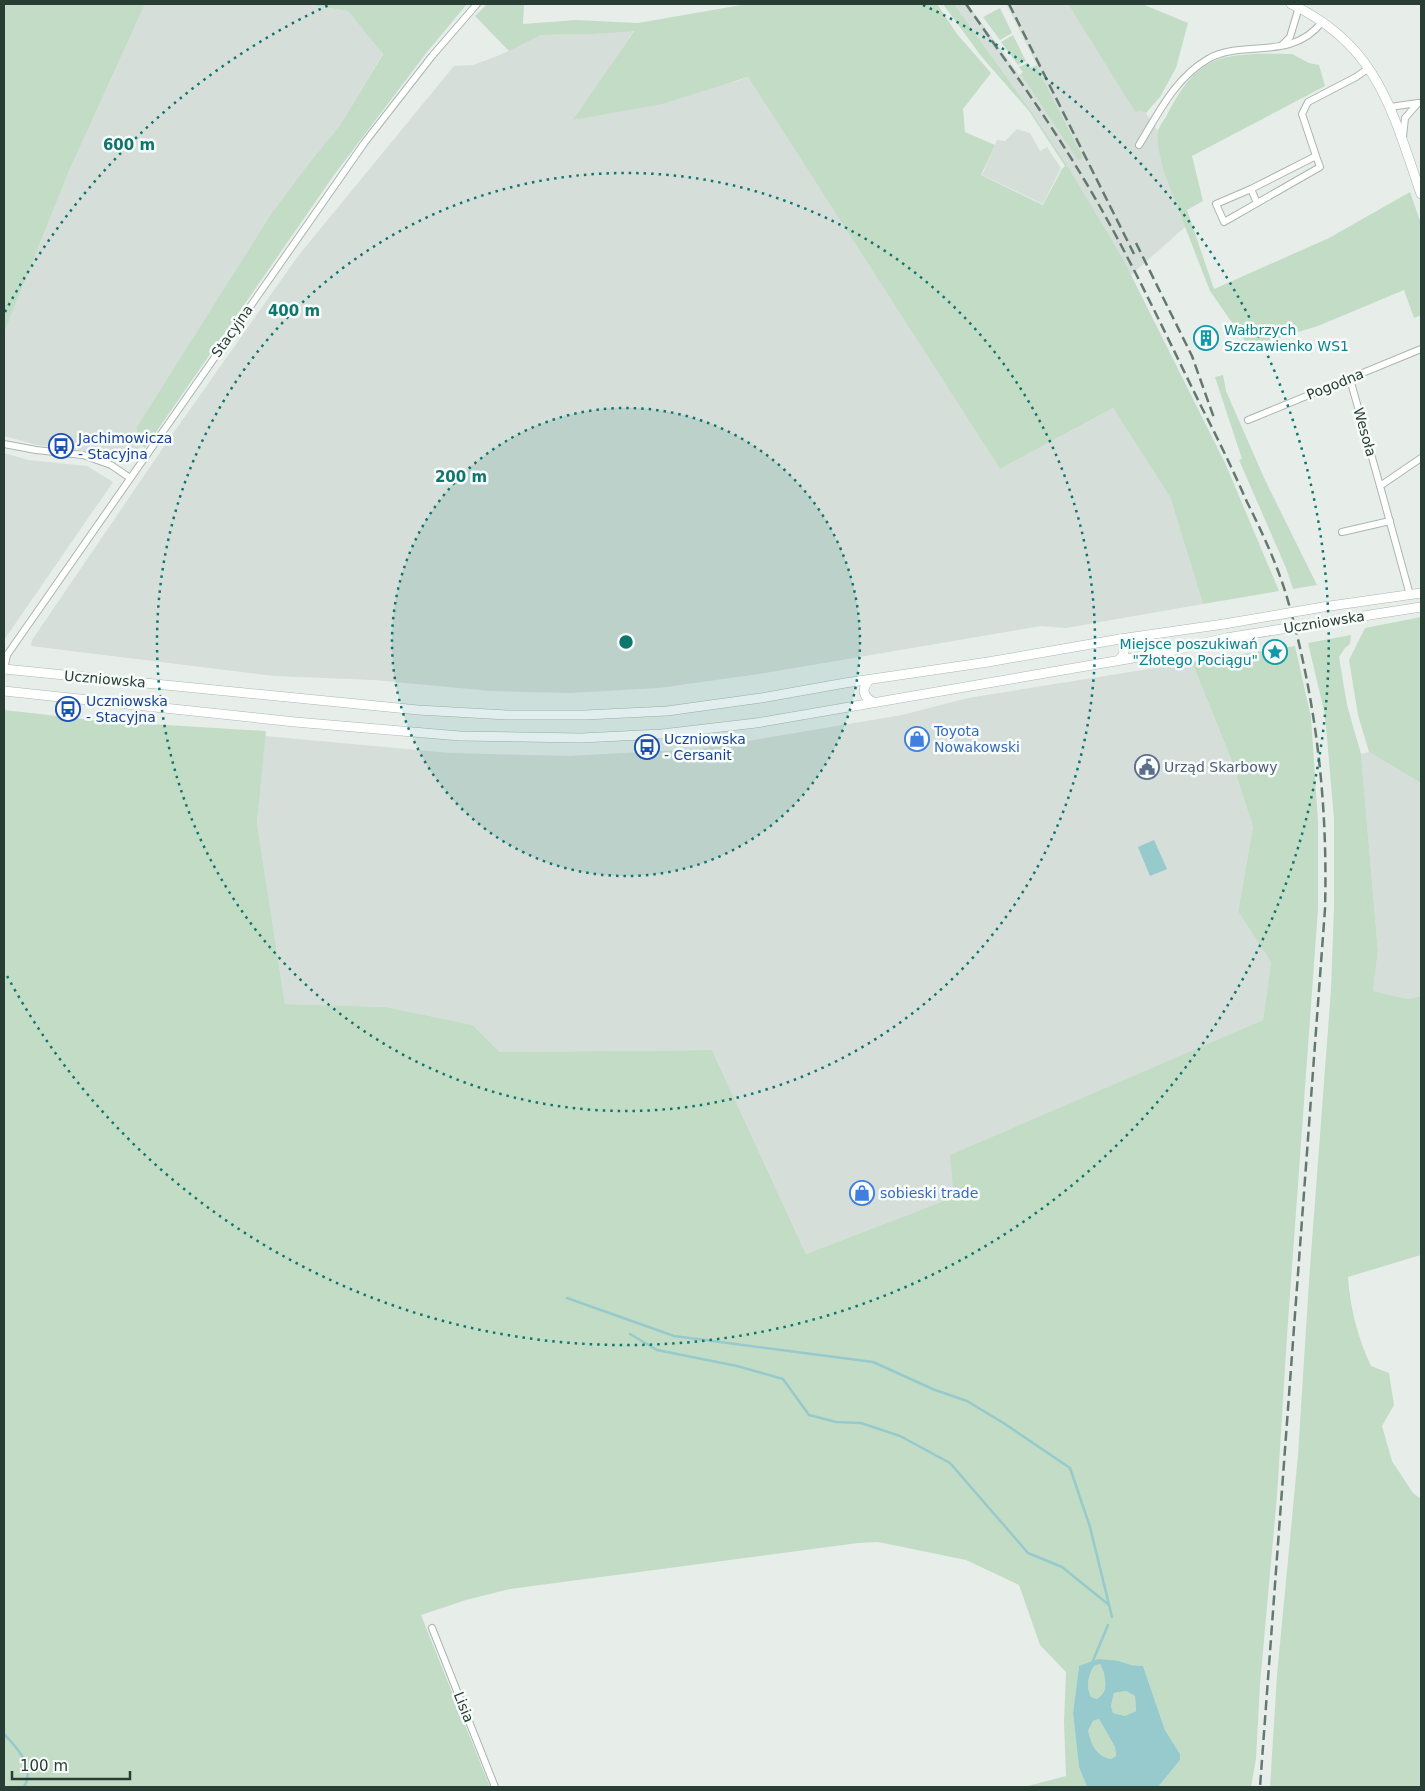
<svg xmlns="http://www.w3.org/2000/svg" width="1425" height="1791" font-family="'DejaVu Sans',sans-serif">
<rect width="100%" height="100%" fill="#e7eeea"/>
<g fill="#d5ded9">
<path d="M145,4H304L348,11L383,53L340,125L306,167L271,214L136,428L142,446L131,454L113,457L76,449L37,445L4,436V333L69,171Z"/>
<path d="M954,4H968L1019,75L1023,72L1019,67L1028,63L1030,68L1037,65L1006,4H1068L1136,112L1139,110L1146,113L1158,131L1159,151L1164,173L1185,227L1131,275L1067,165L1033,114Z"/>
<path d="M634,30L574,120L741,80L748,77L1000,469L1113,408L1170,497L1203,604L1066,628L1041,626L765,673L659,688L569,693L491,691L374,680L274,676L31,646L32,640L167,442L298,256L454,66L473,65L500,55L541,35L594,34Z"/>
<path d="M1017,129L1030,133L1040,151L1047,147L1061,168L1043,204L982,175L997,140L1005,141Z"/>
<path d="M4,453L28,460L87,466L113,482L4,640Z"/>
<path d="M1192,662L1231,759L1253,827L1238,910L1271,962L1263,1020L951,1155L954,1197L806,1254L712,1050L500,1052L473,1025L386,1007L285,1004L257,823L265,736L450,753L569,756L700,749L902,715L968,698Z"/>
<path d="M1369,752L1421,783V996L1408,999L1373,991L1378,951L1361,754Z"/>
</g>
<g fill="#c3dcc6">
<path d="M4,4H145L69,171L4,333Z"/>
<path d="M304,4H467L427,52L334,175L145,448L142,446L136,428L271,214L306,167L340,125L383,54L348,11Z"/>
<path d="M487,4H524L523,24L576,20L638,23L747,4H937L957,34L991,73L963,109L965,132L995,145L981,175L1043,205L1062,169L1065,166L1029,111L981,56L943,4H954L1033,114L1067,165L1124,261L1226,465L1279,591L1203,604L1170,497L1113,408L1000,469L748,77L662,104L573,120L634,31L594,34L541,35L509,51L475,16Z"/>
<path d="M1068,4H1142L1188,23L1176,68L1160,97L1146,113L1139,110L1136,113Z"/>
<path d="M1000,8L1012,33L1000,40L983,17Z"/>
<path d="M1013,35L1026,61L1018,65L1001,42Z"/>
<path d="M1292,54L1309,63L1319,65L1325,86L1192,156L1203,201L1187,210L1214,289L1329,238L1410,192L1421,224V315L1414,318L1404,290L1318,326L1249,347L1210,291L1164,173C1161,160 1156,144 1158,131C1159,127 1163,121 1166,117C1176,97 1189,73 1212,62C1233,52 1268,54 1292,54Z"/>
<path d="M1028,63L1030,68L1036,66L1083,158L1078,160L1021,74L1023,72L1019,67Z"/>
<path d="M1223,375L1226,391L1265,480L1317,585L1293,589L1286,568L1239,460L1242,459L1215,377Z"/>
<path d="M1421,617V783L1369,752L1358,715L1349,660L1365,628Z"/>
<path d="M1351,635L1350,644L1345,648L1339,657L1347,705L1361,754L1378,951L1373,991L1408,999L1421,996V1255L1348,1277C1350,1308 1358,1338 1371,1366L1389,1373L1394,1405L1382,1426L1392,1461L1413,1493L1421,1499V1787H1270L1277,1675L1298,1455L1309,1281L1331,989L1334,907V819L1325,715L1308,643Z"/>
<path d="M1295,646L1311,717L1318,821V909L1287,1336L1277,1496L1260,1684L1256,1759L1251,1787H1158L1180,1760V1754L1165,1730L1143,1666L1131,1665L1119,1661L1079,1666L1073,1713L1079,1767L1087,1787H1024L1066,1776L1064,1722L1066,1672L1040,1645L1019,1585L966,1560L878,1542L858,1543L510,1589L466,1600L421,1615L490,1787H4V710L101,721L266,731L257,823L285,1004L386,1007L473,1025L500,1052L712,1050L806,1254L954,1197L950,1155L1263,1020L1271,962L1238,911L1253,827L1231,759L1192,662Z"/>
<path d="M1100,1664C1104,1670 1108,1687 1103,1693C1103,1694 1098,1698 1097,1699L1091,1697C1086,1686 1088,1677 1094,1666Z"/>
<path d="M1126,1691L1135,1696L1136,1711L1125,1716L1113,1713L1111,1706L1114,1693Z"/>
<path d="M1099,1719L1115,1747L1116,1756L1111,1759C1095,1755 1092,1745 1088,1731L1093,1721Z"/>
</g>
<g fill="#96cacc" fill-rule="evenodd">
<path d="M1154,840L1167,869L1150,876L1138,847Z"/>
<path d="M1098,1659L1119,1661L1131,1665L1143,1666L1165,1730L1180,1754V1760L1158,1787H1087L1079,1767L1073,1713L1079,1666ZM1100,1664C1104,1670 1108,1687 1103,1693C1103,1694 1098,1698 1097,1699L1091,1697C1086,1686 1088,1676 1094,1666ZM1126,1691L1135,1696L1136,1711L1125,1716L1113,1713L1111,1706L1114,1693ZM1099,1719L1115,1747L1116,1756L1111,1759C1095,1755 1092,1745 1088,1731L1093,1721Z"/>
</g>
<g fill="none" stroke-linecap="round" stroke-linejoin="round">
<g stroke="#96cacc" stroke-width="2.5">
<path d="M567,1298L674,1336L873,1362L935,1390L967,1401L1005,1424L1070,1468L1090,1527L1112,1617"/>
<path d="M630,1334L657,1350L737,1366L783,1379L809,1415L836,1422L861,1423L900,1436L950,1463L1028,1553L1062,1567L1109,1605"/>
<path d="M1092,1663L1108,1625"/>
<path d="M4,1734C17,1748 36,1767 24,1787"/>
</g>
<defs>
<g id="street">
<path d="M1282,45L1290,37L1299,7"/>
<path d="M1390,107L1418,103"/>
<path d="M1403,137L1405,118L1418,103"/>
<path d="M1139,145C1158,114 1175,78 1208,59C1242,39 1291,62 1322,22"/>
<path d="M1316,156L1320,167L1224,222L1216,204L1251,189L1316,156L1302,114L1308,102L1356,77L1369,68"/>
<path d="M1251,189L1257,203"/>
<path d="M1350,379L1380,486"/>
<path d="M1248,420L1421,349"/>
<path d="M4,444L36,450L83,455L111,465L130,478"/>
<path d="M1342,532L1390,521"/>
<path d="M1410,595L1380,486L1421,458"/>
<path d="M4,669L7,655L365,142L432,56L477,4"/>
<path d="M432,1628L495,1787"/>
</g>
<g id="secondary">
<path d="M1291,4C1378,45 1392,111 1421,194"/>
<path d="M1323,607L1421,593"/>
<path d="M1325,622L1421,607"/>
<path d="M1119,660L1124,654L1123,644L1120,639"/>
<path d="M4,669L418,710L507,715H585L667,711L761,698L845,683L988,662L1120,639L1224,624"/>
<path d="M869,680C861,689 863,698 874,702"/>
<path d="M4,691L295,722L460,736L581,738L662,734L756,723L1162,653L1226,638"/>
</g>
</defs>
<use href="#street" stroke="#aab6b0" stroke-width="8"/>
<use href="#secondary" stroke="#a7b8b0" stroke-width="10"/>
<use href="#street" stroke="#fff" stroke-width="6"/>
<use href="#secondary" stroke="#fff" stroke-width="9"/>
<g stroke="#637970" stroke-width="2.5" stroke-dasharray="10 5" stroke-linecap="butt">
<path d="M966,4C1008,64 1051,123 1088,186C1130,257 1165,333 1202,408C1218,439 1233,470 1247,502C1262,532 1276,562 1286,594C1316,697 1328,802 1325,909L1260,1787"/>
<path d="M1009,4L1134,254"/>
<path d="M1136,243L1192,356L1214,418"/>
</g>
<defs>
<g id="secondary-bridge">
<path d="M1224,624L1323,607"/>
<path d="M1226,638L1325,622"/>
</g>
</defs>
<use href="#secondary-bridge" stroke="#a7b8b0" stroke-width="10" stroke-linecap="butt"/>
<use href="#secondary-bridge" stroke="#fff" stroke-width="9"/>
</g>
<circle cx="626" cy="642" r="234" fill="#0f766e" fill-opacity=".12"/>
<g fill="none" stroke="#0f766e" stroke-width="2.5" stroke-dasharray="2.5 5">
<circle cx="626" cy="642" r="234"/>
<circle cx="626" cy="642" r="469"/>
<path d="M5 312A703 703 0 0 1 329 5M923 5A703 703 0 1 1 5 972"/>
</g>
<defs>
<symbol id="building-ring" viewBox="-11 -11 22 22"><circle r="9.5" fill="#f7fbf9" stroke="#0f9aa8" stroke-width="1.5"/><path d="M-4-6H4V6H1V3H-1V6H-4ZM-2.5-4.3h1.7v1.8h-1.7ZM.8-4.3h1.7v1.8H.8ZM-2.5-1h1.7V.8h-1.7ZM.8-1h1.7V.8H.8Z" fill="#0f9aa8"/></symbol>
<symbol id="bus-ring" viewBox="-11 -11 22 22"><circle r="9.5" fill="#f7fbf9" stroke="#1a4fb4" stroke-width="1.5"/><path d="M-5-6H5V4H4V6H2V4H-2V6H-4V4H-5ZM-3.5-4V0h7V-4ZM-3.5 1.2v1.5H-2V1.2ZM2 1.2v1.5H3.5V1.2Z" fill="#1a4fb4"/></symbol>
<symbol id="sight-ring" viewBox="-11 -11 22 22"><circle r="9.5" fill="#f7fbf9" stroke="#0f9aa8" stroke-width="1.5"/><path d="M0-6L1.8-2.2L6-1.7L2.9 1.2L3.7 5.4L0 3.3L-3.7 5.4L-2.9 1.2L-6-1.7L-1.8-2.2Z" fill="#0f9aa8"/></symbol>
<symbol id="shop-ring" viewBox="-11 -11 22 22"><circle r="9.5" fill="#f7fbf9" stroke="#3f7fe0" stroke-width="1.5"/><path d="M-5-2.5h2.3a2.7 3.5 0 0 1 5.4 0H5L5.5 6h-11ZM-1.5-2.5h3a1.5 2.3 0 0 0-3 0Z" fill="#3f7fe0"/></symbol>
<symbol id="civic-ring" viewBox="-11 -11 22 22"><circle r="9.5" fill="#f7fbf9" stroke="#5c6f8a" stroke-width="1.5"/><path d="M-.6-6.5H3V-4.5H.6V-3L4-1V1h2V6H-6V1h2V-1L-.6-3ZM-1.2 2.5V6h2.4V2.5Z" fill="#5c6f8a"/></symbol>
</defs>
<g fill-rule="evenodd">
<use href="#building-ring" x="1192" y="324" width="28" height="28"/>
<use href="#bus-ring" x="47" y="432" width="28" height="28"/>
<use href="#sight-ring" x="1261" y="638" width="28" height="28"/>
<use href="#bus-ring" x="54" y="695" width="28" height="28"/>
<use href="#shop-ring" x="903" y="725" width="28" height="28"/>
<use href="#bus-ring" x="633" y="733" width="28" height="28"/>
<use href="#civic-ring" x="1133" y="753" width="28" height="28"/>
<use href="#shop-ring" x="848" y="1179" width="28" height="28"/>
</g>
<g text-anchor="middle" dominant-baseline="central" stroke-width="5" stroke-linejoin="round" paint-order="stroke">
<g font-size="14" fill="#0d838f" stroke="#f7fbf9" text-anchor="start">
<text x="1224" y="330">Wałbrzych<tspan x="1224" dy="16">Szczawienko WS1</tspan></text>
<text x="1258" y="644" text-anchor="end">Miejsce poszukiwań<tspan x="1258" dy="16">"Złotego Pociągu"</tspan></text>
</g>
<g font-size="14" fill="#283e35" stroke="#f7fbf9">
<text transform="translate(232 331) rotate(-55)">Stacyjna</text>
<text transform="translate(1335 384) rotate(-22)">Pogodna</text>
<text transform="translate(1365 432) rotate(74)">Wesoła</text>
<text transform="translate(1324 622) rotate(-9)">Uczniowska</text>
<text transform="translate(105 679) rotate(5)">Uczniowska</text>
<text transform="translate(464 1707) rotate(68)">Lisia</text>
</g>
<g font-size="14" fill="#164399" stroke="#f7fbf9" text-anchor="start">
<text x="78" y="438">Jachimowicza<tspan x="78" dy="16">- Stacyjna</tspan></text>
<text x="86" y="701">Uczniowska<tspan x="86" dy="16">- Stacyjna</tspan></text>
<text x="664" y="739">Uczniowska<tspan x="664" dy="16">- Cersanit</tspan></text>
</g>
<g font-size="14" fill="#366cbe" stroke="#f7fbf9" text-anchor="start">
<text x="934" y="731">Toyota<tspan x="934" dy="16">Nowakowski</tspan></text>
<text x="880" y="1193">sobieski trade</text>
</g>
<g font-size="14" fill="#4e5e75" stroke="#f7fbf9" text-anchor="start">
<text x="1164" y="767">Urząd Skarbowy</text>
</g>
</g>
<circle cx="626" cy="642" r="8" fill="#0f766e" stroke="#f7fbf9" stroke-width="2.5"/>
<g font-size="15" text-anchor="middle" font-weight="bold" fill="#0f766e" stroke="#f7fbf9" stroke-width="5" stroke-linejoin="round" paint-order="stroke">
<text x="129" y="150">600 m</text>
<text x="294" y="316">400 m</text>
<text x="461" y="482">200 m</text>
</g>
<rect width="1425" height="1791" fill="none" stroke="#283e35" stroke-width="10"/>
<path d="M12 1771v8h118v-8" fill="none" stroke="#283e35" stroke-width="2.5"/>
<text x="20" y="1771" font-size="15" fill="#283e35" stroke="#f7fbf9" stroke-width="4" paint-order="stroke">100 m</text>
</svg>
